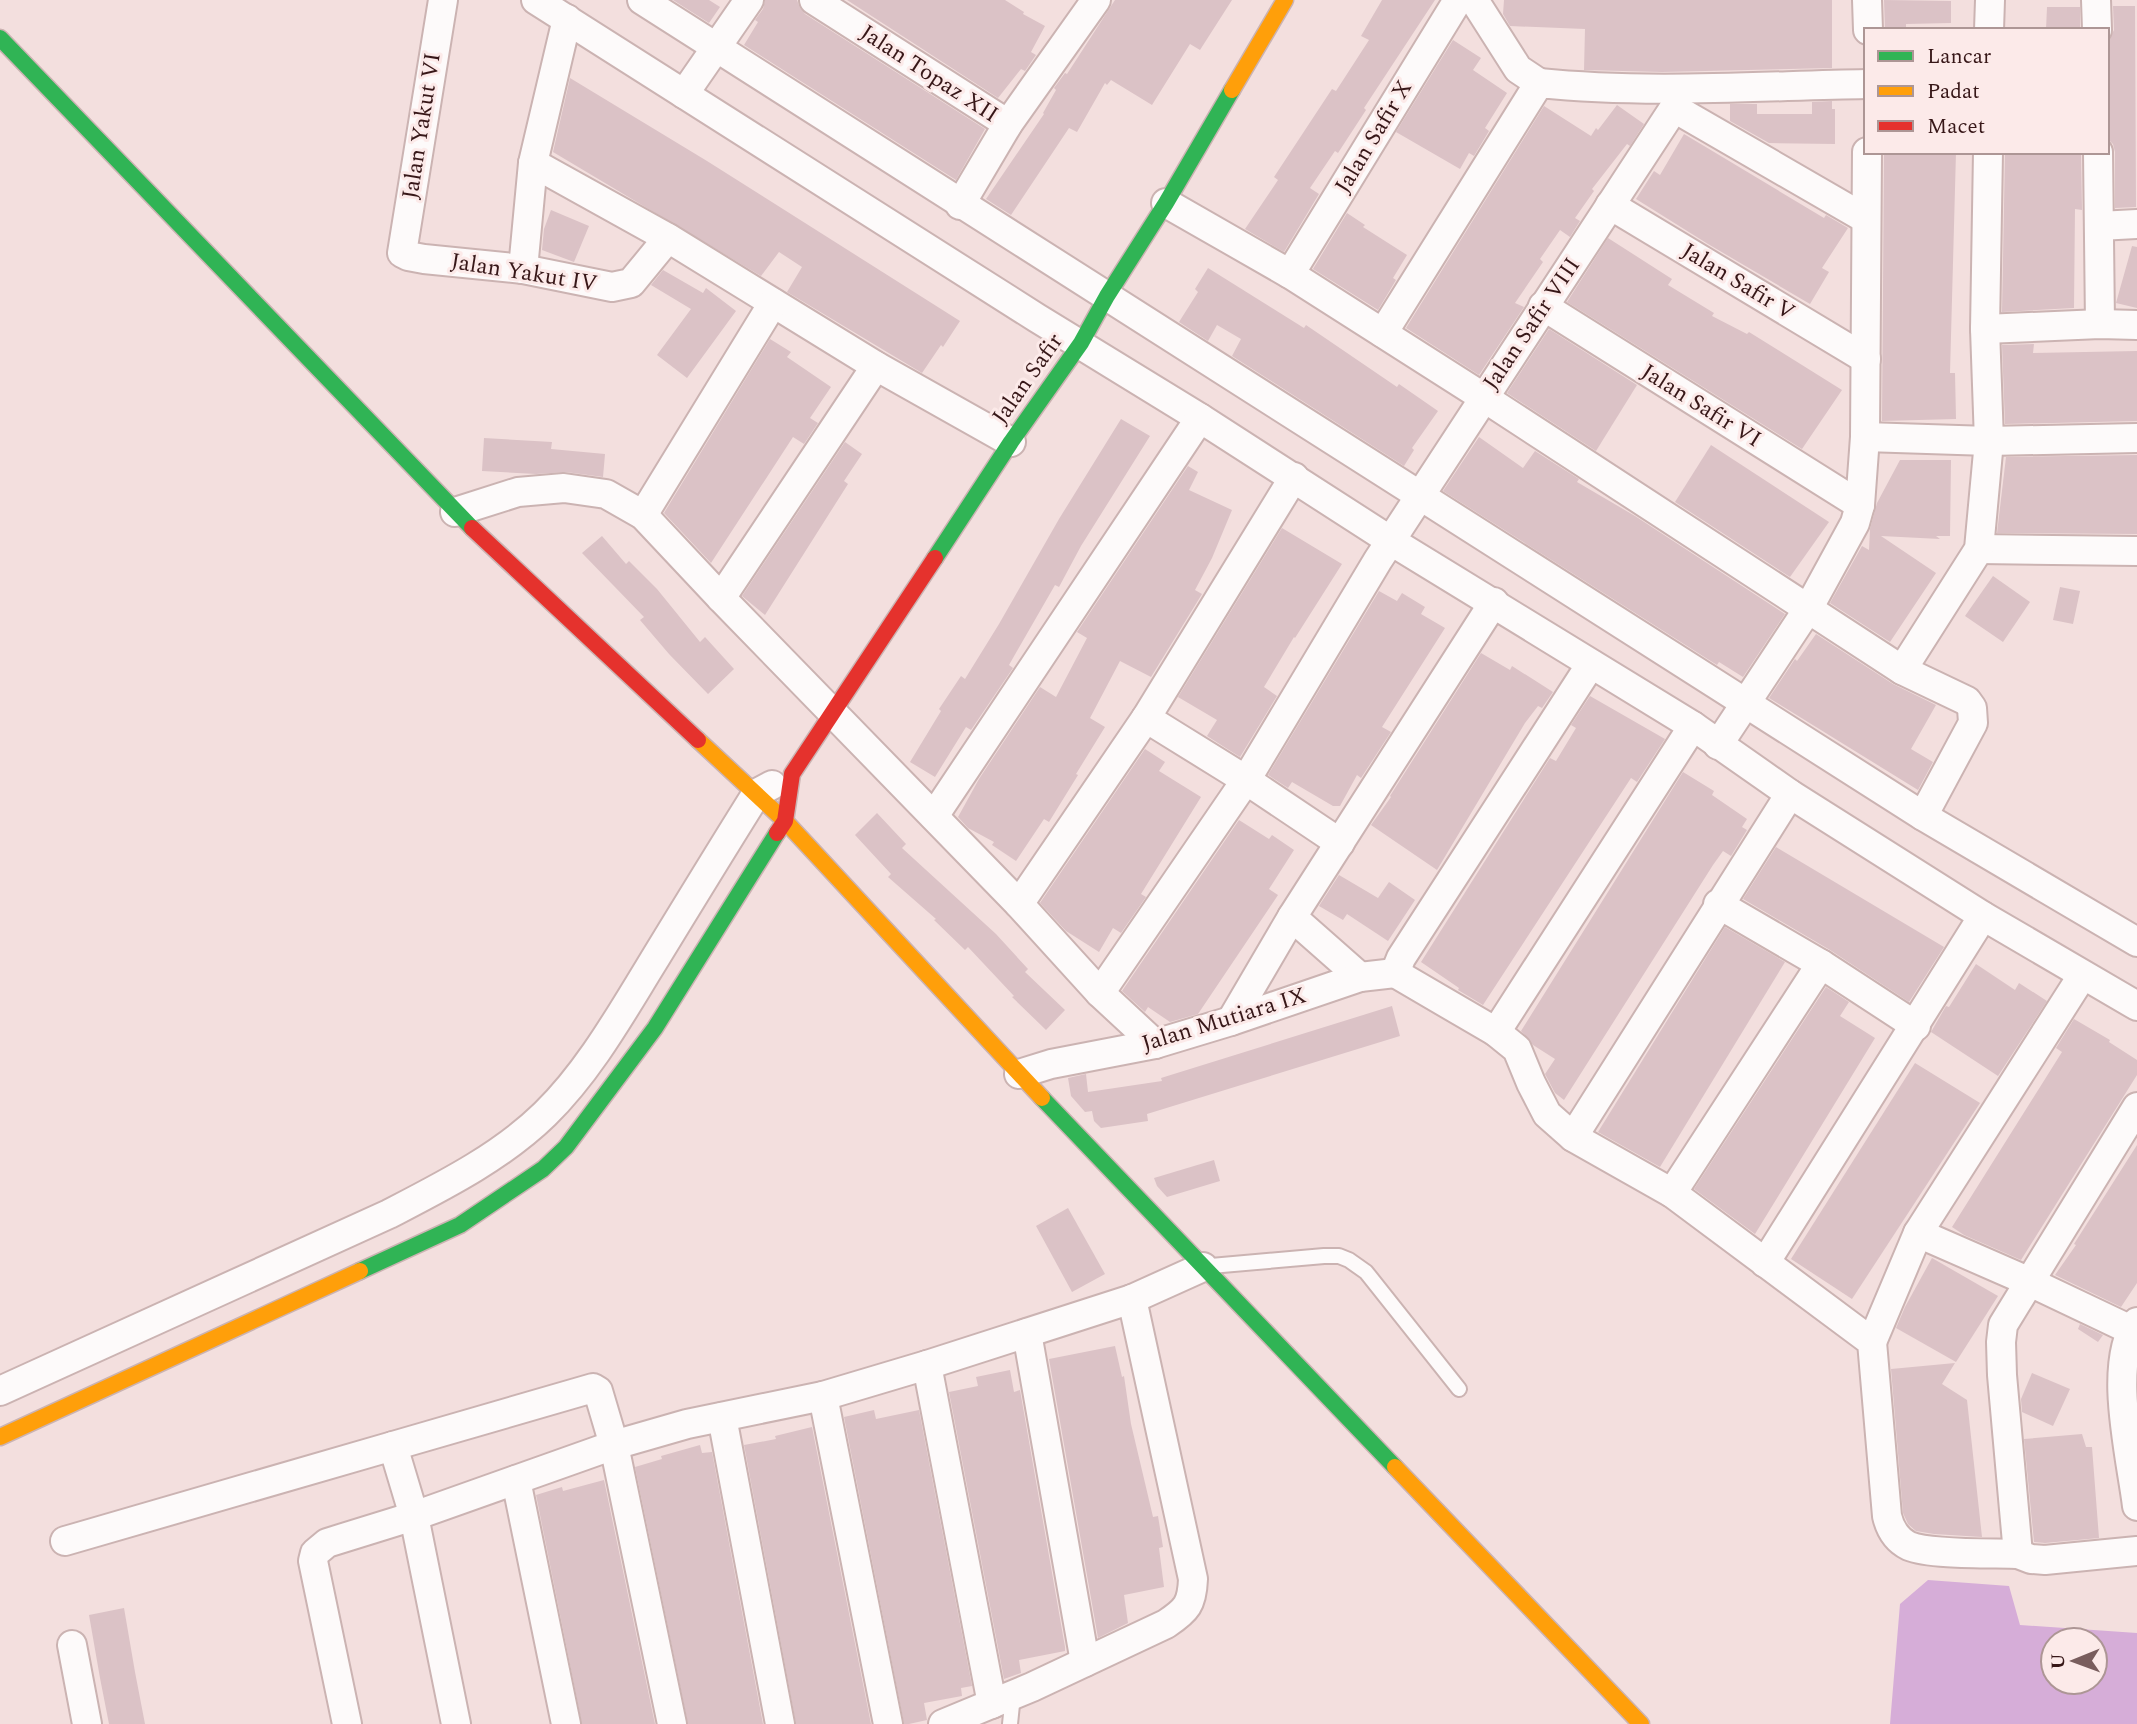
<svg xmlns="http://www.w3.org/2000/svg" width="2137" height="1724" font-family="Spectral,serif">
<rect width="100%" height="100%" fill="#f3dfde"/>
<path fill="#d6add8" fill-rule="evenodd" d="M1928,1580L2009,1586L2020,1625L2137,1633V1724H1890L1900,1604ZM2053,1640H2095V1682H2053Z"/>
<g fill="#dbc2c6">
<path d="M673,0H709L720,7L709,23Z"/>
<path d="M765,0H797L800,8L805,14L985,129L956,180L744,45L758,22L755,20L763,9Z"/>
<path d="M847,0H1005L1024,12L1023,14L1045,26L1031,52L1036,55L1025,71L1021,69L998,98Z"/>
<path d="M1115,0H1232L1200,50L1190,44L1152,105L1111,80L1107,85L1105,83L1077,132L1069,128L1011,215L986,199L1044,114L1043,113L1056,90L1054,88L1065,73L1067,74Z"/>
<path d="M1382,0H1435L1364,108L1366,110L1338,153L1335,151L1310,188L1319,194L1284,252L1245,229L1278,180L1274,177L1332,89L1336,91L1369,40L1361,36Z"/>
<path d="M1504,0H1832V68L1662,72L1584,70L1585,29L1510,26L1503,14Z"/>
<path d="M1884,0L1951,1V23L1906,24V30H1885Z"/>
<path d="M2113,6H2135L2136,207L2115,208V152L2113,144L2107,138V43L2114,30Z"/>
<path d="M2047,7H2080V30H2046Z"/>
<path d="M1453,40L1481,58L1473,70L1507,93L1485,128L1489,131L1474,156L1469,153L1460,169L1396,132Z"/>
<path d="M570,78L707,161L960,321L943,347L941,345L922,373L787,292L802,267L779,252L761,276L553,152Z"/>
<path d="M1832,101V109H1835V144L1769,143L1730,121V104H1757V114H1812V102Z"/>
<path d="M1617,105L1644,124L1630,146L1627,144L1592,189L1594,191L1575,218L1580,221L1570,237L1560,230L1540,259L1543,262L1515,303L1524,307L1479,375L1406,328L1544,106L1591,136L1596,128L1598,130Z"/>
<path d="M1684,134L1824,218L1826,215L1848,228L1822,268L1829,272L1810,304L1708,244L1636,199L1654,171L1660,175Z"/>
<path d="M1884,152H1956L1950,373H1955L1956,419L1882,421Z"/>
<path d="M2005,152H2081L2082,210L2075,209L2074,308L2002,312Z"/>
<path d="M551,210L589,226L574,262L542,250L544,229Z"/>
<path d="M1347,213L1365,225L1363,227L1407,255L1393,278L1396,280L1378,310L1313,269Z"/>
<path d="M1608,238L1672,279L1668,285L1714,313L1712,316L1747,334L1749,332L1842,390L1802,449L1567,302Z"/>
<path d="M2132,246L2137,247V308L2116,303Z"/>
<path d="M1208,268L1304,328L1306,325L1397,387L1399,384L1438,411L1412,448L1414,450L1404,466L1232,356L1241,339L1217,325L1208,341L1179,322L1198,292L1195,289Z"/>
<path d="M663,270L703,293L706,288L736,311L687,378L657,355L691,309L651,285Z"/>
<path d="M1549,329L1637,385L1596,451L1507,393Z"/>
<path d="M770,339L791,352L787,357L831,387L810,418L818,423L804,444L793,437L711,563L664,513Z"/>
<path d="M2034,344L2033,353L2137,351V421L2005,424L2002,345Z"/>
<path d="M1121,419L1150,436L1081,546L1059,587L1055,585L1009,665L1013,668L971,730L966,727L935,777L910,762L941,711L939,709L961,676L965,679L999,624L1059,519Z"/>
<path d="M1479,437L1523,468L1535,451L1579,479L1577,482L1635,516L1785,614L1743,677L1719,662L1717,665L1443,491Z"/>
<path d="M484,438L552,442L551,449L605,454L603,477L566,472L536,474L482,471Z"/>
<path d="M845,442L862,454L844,481L848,484L765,615L742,596Z"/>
<path d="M1711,445L1829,522L1790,577L1675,502Z"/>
<path d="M2137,455V534L1997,533L2006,457Z"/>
<path d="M1900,460H1951L1950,536H1936L1940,539L1881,536L1936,573L1890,642L1830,603L1862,546L1869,550L1870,529L1877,503Z"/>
<path d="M1188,466L1198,472L1189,490L1232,510L1212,558L1195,590L1202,594L1151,677L1120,661L1090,718L1105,727L1076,774L1078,775L1049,822L1044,819L1016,861L992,845L994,842L968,828L958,817L979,779L1040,687L1056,697L1087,638L1077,632Z"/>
<path d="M1282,528L1342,564L1295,638L1294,637L1264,687L1277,696L1240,757L1207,736L1217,720L1178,697Z"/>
<path d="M602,536L626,564L629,561L657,589L700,642L705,637L734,669L708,694L669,654L640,620L644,617L582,553Z"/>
<path d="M1993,576L2030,602L2003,642L1965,616Z"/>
<path d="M2060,587L2080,591L2073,624L2053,620Z"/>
<path d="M1379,591L1397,601L1402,593L1425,607L1421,614L1445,628L1382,727L1391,732L1361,778L1357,775L1340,806H1333L1292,782L1288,788L1268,775Z"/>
<path d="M1816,634L1893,684L1936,705L1911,749L1933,762L1918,790L1769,698L1795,659L1797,661Z"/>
<path d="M1481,653L1510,670L1512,666L1553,692L1542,708L1538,706L1525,723L1437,870L1371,825L1391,797L1390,796Z"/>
<path d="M1590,696L1665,739L1637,782L1631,778L1483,1005L1458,990L1459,988L1421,962L1550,758L1556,761L1576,728L1571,725Z"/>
<path d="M1145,749L1165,762L1159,771L1201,797L1141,894L1146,897L1121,933L1113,928L1099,952L1066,931L1040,903Z"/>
<path d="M1683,772L1714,791L1712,795L1747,819L1742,827L1747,830L1731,856L1723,851L1713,865L1564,1100L1555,1093L1545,1074L1555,1059L1533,1045L1521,1031Z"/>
<path d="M877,813L906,844L902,848L996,934L1028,969L1025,972L1065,1010L1046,1030L1012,997L1014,996L968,947L965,950L934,920L936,919L888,877L891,874L855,835Z"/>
<path d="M1239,820L1269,839L1272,835L1294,850L1269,889L1278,895L1198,1014L1170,1022L1148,1007L1145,1012L1122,991Z"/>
<path d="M1776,847L1944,947L1909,1002L1830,950L1743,899Z"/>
<path d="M1339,875L1378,898L1389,882L1415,900L1388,941L1347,914L1343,920L1319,906Z"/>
<path d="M1725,927L1785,962L1660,1167L1598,1132Z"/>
<path d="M1976,964L2015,990L2019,983L2047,1001L1998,1076L1931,1032L1946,1006L1949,1007Z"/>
<path d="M1826,987L1849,1002L1840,1016L1875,1038L1755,1234L1694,1189Z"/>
<path d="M1392,1006L1400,1036L1147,1114L1148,1121L1101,1128L1094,1121L1092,1111L1085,1112L1071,1096L1068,1078L1086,1074L1088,1092L1162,1081L1161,1078Z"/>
<path d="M2074,1019L2110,1040L2109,1042L2137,1060V1075L2021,1260L1964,1235L1952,1227L2062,1052L2056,1048Z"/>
<path d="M1915,1063L1980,1103L1852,1299L1791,1259Z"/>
<path d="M2137,1145V1283L2121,1307L2055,1275L2076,1245L2074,1244Z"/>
<path d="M1214,1160L1220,1181L1167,1197L1157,1186L1154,1178Z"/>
<path d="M1068,1208L1105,1274L1072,1292L1036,1226Z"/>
<path d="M1932,1258L1998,1296L1956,1362L1896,1328L1905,1307Z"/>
<path d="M2080,1324L2103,1335L2098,1342L2078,1329Z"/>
<path d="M1115,1346L1122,1377L1124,1376L1131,1424L1145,1483L1153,1517L1158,1516L1163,1547L1159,1548L1164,1587L1124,1595L1128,1623L1098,1638L1049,1359Z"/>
<path d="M1955,1363L1942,1384L1967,1400L1982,1537L1934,1534L1916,1531L1908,1524L1903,1513L1891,1369Z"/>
<path d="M1010,1370L1014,1392L1020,1390L1065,1647V1651L1019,1660L1021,1673L1004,1679L949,1392L978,1386L976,1377Z"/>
<path d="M2032,1373L2070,1389L2053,1426L2022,1412L2021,1399Z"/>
<path d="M874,1410L876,1419L919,1410L972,1686L961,1688L962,1696L924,1703L927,1720L909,1724H904L844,1417Z"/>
<path d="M812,1427L871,1724H796L744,1445L776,1439L775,1436Z"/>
<path d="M2082,1434L2086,1447H2092L2099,1538L2045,1543L2034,1542L2024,1439Z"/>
<path d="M700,1445L702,1453L712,1452L763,1724H688L635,1467L662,1459L661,1456Z"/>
<path d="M604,1480L655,1724H582L536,1495L562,1487L563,1491Z"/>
<path d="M124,1608L135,1672L145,1724H109L100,1678L89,1615Z"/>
</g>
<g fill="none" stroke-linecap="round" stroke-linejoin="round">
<defs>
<g id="lane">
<path d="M1211,1266L1324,1256H1339L1349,1260L1366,1272L1459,1389"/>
<path d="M1010,1724L1013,1695"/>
</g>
<g id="street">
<path d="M443,0L402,253L408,256L424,259L523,269L612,287L631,283L668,238"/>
<path d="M536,0L1037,318L1200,418L1391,541L1693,726L1790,794L1983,916L2137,1006"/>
<path d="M642,0L1923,816L2137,942"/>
<path d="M814,0L1008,124"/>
<path d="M1474,0L1518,69L1539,83"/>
<path d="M1867,0L1868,30"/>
<path d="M2096,0L2097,30"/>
<path d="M1989,30L1990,0"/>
<path d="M684,94L749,0"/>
<path d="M1674,108L1866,219"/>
<path d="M2098,152L2100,324"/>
<path d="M533,163L668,238L876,366L1011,442"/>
<path d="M1166,203L1290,274L1483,397L1902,670L1967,701L1972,708L1973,723L1923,816"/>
<path d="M960,205L1008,124L1096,0"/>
<path d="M1610,205L1866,359"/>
<path d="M2099,226L2137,224"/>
<path d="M523,269L533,163L567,19"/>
<path d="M1290,274L1458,0"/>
<path d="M1543,306L1860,505"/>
<path d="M1985,329L2100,324L2137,325"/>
<path d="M1383,333L1539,83C1648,94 1757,86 1866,84"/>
<path d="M1865,437L1989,441L2137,438"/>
<path d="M455,512L518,492L564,488L606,494L643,515L721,598L1019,904L1100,993L1155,1044"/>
<path d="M643,515L773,303"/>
<path d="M1979,549L2137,551"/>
<path d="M721,598L876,366"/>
<path d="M1902,670L1979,549L1989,441L1985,329L1988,152"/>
<path d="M1146,718L1246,780L1340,843"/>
<path d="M1718,745L1808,609L1855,523L1860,505L1865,437L1867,152"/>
<path d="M934,816L1200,418"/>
<path d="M1019,904L1146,718L1294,477"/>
<path d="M1718,904L1821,964L1916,1026"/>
<path d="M1292,917L1360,977"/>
<path d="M1395,973L1496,1032L1517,1049L1531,1083L1547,1114L1573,1137L1672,1193L1872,1342L1887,1516C1890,1529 1897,1540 1909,1546C1931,1555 1992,1553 2018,1554L2031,1559L2045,1560L2137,1551"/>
<path d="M1395,973L1401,958L1591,664"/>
<path d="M1100,993L1246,780L1378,560L1674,108"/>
<path d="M1231,1021L1292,917L1494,602"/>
<path d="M1496,1032L1693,726"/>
<path d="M1019,1074L1051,1064L1155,1044L1231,1021L1360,977L1395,973"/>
<path d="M1573,1137L1790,794"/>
<path d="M1672,1193L1821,964"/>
<path d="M1918,1233L2030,1282L2131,1330"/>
<path d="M1765,1263L1983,916"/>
<path d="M2137,1322C2107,1363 2131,1457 2137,1506"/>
<path d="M1027,1333L1085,1662"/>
<path d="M1872,1342L1918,1233L2082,976"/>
<path d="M927,1365L992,1704"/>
<path d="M0,1391L389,1214C443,1186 501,1157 545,1114C587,1073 618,1019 648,970C684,911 720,852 757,793L772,785"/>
<path d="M823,1396L888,1724"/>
<path d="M722,1417L780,1724"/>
<path d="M393,1446L593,1388L598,1391L614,1445L672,1724"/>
<path d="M516,1480L566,1724"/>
<path d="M65,1541L393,1446L414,1516L456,1724"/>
<path d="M2018,1554L2002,1375L2001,1342L2003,1325L2137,1107"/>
<path d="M72,1645L87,1724"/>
<path d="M347,1724L313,1561L315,1553L327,1543L414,1516L614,1445L687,1424L823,1396L927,1365L1132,1299L1203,1267"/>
<path d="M943,1724L1032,1687L1166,1624C1187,1610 1192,1604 1193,1579L1132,1299"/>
</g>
<g id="fast">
<path d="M0,38L472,528"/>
<path d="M935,558L1011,442L1081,343L1107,296L1166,203L1232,90"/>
<path d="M1042,1098L1395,1467"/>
<path d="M360,1271L460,1225L543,1169L566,1147L655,1028L777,833"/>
</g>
<g id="slow">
<path d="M1232,90L1285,0"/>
<path d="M698,740L785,821L1042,1098"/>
<path d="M0,1437L360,1271"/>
<path d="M1395,1467L1641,1724"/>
</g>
<g id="jam">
<path d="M472,528L698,740"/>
<path d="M777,833L785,821L792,774L935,558"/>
</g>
</defs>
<use href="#lane" stroke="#cbb3b2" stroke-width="18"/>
<use href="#street" stroke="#cbb3b2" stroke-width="32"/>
<use href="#fast" stroke="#cbb3b2" stroke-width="19"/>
<use href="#slow" stroke="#cbb3b2" stroke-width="19"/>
<use href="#jam" stroke="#cbb3b2" stroke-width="19"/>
<use href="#lane" stroke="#fdfafa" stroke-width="14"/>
<use href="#street" stroke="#fdfafa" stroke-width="28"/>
<use href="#fast" stroke="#30b455" stroke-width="16"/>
<use href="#slow" stroke="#ff9f0a" stroke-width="16"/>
<use href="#jam" stroke="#e5322d" stroke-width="16"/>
</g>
<g text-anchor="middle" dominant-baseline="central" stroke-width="6" stroke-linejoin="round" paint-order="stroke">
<g font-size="23" fill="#371718" stroke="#fceae9">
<text transform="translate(929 74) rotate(33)">Jalan Topaz XII</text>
<text transform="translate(422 126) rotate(-81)">Jalan Yakut VI</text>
<text transform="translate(1374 137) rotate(-59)">Jalan Safir X</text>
<text transform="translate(524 273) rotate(9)">Jalan Yakut IV</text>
<text transform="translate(1738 282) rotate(31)">Jalan Safir V</text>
<text transform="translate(1532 324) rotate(-56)">Jalan Safir VIII</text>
<text transform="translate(1028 379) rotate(-55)">Jalan Safir</text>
<text transform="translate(1701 406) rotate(32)">Jalan Safir VI</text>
<text transform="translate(1224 1020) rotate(-17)">Jalan Mutiara IX</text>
</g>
</g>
<rect x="1864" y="28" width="245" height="126" fill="#fceae9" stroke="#ad9695" stroke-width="2"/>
<rect x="1878" y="51" width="35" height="10" fill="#30b455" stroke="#ad9695" stroke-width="2"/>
<text x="1927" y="63" font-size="21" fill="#371718">Lancar</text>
<rect x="1878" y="86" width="35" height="10" fill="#ff9f0a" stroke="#ad9695" stroke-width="2"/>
<text x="1927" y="98" font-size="21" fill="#371718">Padat</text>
<rect x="1878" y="121" width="35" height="10" fill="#e5322d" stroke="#ad9695" stroke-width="2"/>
<text x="1927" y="133" font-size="21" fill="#371718">Macet</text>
<g transform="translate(2074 1661) rotate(269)"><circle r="33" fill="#fceae9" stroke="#ad9695" stroke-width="2"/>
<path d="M0-5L12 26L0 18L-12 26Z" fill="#795d5d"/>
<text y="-10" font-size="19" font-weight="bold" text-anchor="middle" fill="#371718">U</text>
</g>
</svg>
